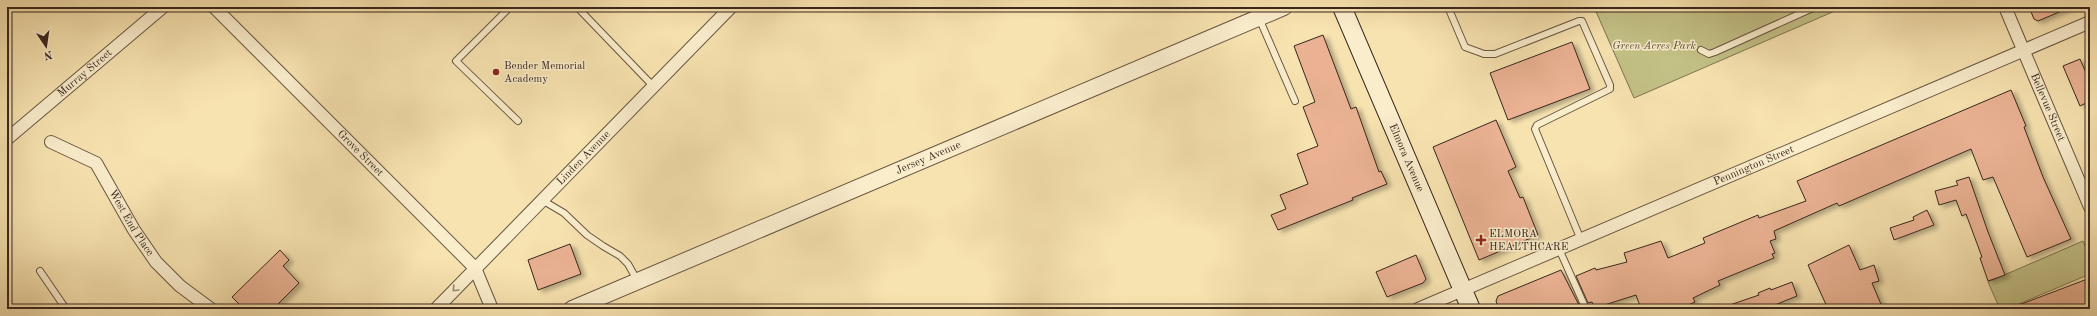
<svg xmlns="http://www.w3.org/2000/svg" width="2097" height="316" font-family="'Old Standard TT',serif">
<defs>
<filter id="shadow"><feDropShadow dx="4.5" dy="2.5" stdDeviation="2" flood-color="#0004"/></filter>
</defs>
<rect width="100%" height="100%" fill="#f7e3b0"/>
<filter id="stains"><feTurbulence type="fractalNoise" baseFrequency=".005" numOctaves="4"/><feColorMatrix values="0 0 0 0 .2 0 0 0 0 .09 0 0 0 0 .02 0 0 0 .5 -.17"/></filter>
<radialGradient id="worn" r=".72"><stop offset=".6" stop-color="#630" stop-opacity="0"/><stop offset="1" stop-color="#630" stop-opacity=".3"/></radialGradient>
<g fill="#c3c186" stroke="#7e7452">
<path d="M1594,7H1844L1634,98Z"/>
<path d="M2083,241L2090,257V274L2007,309H2000L1988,282Z"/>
</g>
<g fill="#eab293" stroke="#39271d" filter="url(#shadow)">
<path d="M2029,7H2071L2038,21L2034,19Z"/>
<path d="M1323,35L1351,109L1356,107L1379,172L1381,171L1387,184L1352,198L1353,200L1278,230L1271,215L1286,209L1280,195L1308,184L1297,154L1318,146L1303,107L1315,102L1294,46Z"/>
<path d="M1572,42L1590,89L1508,120L1490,73Z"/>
<path d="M2080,59L2090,82V101L2080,106L2063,66Z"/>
<path d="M2011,90L2026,126L2024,127L2043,177L2071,239L2027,257L1993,177L1983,180L1971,149L1839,206L1837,203L1774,231L1776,239L1770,241L1775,253L1772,254L1774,258L1718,281L1720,285L1693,298L1695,302L1679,309H1641L1636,295L1595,308L1592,302L1588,303L1576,276L1595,268L1596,270L1627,262L1624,253L1661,241L1668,258L1705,243L1703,238L1758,215L1759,218L1806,201L1797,181Z"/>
<path d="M1496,120L1516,167L1508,171L1520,198L1523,197L1538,235L1479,260L1433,147Z"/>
<path d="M1969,177L1988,232L2005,275L1988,281L1980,258L1982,257L1966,214L1962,216L1956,200L1939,205L1935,191L1958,185L1956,181Z"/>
<path d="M1927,210L1934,225L1894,240L1890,228L1914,220L1913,217Z"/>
<path d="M570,244L581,274L538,290L528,260Z"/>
<path d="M1849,245L1860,270L1874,265L1879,281L1872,283L1883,309H1828L1808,265Z"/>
<path d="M280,250L289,260L283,266L299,283L273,309H244L232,297Z"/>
<path d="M1416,255L1426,279L1423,283L1387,297L1376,272Z"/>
<path d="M1561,270L1580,307L1575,309H1499L1496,301L1498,296Z"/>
<path d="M2090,278V309H2011V308Z"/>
<path d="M1792,282L1797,296L1765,309H1725L1724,307L1759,295L1758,293L1770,288L1771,290Z"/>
</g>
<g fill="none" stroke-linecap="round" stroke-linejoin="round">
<defs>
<g id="service">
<path d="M510,7L456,61L518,121"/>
<path d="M577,7L653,86"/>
<path d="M1448,7L1465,47L1484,54H1495L1579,21H1582L1610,85V89L1537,125L1535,129L1581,240"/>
<path d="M1259,18L1295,101"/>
<path d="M1701,50L1709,54L1715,52L1815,7"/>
<path d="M542,200L564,213L587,235L603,246L620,256L628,264L637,280"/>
<path d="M1559,249L1586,309"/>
<path d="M40,271L66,309"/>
</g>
<g id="minor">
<path id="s1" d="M214,7L475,268L492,309"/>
<path id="s2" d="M2005,7L2090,207"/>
<path id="s3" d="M7,139L163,7"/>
<path id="s4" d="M51,142L96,163L134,230L156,262L180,286L211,309"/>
<path id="s5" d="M436,309L731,7"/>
<path id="s6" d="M1418,309L2090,22"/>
</g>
<g id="tertiary">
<path id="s7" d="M572,309L1284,7"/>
</g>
<g id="secondary">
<path id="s8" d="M1342,7L1471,309"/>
</g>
</defs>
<use href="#service" stroke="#685642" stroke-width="8"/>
<use href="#minor" stroke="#685642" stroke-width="14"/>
<use href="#tertiary" stroke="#685642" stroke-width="18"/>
<use href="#secondary" stroke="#39271d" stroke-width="20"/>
<use href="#service" stroke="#faedcc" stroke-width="6"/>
<use href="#minor" stroke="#faedcc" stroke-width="12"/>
<use href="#tertiary" stroke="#faedcc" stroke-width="16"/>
<use href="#secondary" stroke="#faedcc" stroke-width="18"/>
</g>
<defs><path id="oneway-chevron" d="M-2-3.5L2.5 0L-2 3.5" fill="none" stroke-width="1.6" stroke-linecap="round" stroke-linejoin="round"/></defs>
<use stroke="#9a8a74" href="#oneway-chevron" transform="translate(455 289) rotate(134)"/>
<g fill="#8f2418" stroke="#faedcc" stroke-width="1.5">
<circle cx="496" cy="72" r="4"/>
<path d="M1479 234h4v4h4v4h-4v4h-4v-4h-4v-4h4z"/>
</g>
<g text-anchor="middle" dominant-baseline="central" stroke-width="3" stroke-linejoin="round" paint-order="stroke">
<g font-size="11" font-style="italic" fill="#5c4e37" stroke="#faedcc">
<text x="1654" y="46">Green Acres Park</text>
</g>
<g font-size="11" fill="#39271d" stroke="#faedcc" text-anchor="start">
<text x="504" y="66">Bender Memorial<tspan x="504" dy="13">Academy</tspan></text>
<text x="1489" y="234">ELMORA<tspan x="1489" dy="13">HEALTHCARE</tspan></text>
</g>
<g font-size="11" fill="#39271d" stroke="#faedcc">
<text stroke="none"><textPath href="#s3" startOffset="102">Murray Street</textPath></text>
<text stroke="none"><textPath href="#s2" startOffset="109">Bellevue Street</textPath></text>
<text stroke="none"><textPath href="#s1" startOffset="207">Grove Street</textPath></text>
<text stroke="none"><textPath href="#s5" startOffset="211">Linden Avenue</textPath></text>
<text stroke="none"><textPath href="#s8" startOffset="164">Elmora Avenue</textPath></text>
<text stroke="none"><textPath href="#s7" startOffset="387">Jersey Avenue</textPath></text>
<text stroke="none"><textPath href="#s6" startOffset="365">Pennington Street</textPath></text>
<text stroke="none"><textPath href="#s4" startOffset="119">West End Place</textPath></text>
</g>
</g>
<rect width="2097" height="316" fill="none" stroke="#f7e3b0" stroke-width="24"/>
<rect x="8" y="8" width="2081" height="300" fill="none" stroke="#39271d" stroke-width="2"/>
<rect x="12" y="12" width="2073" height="292" fill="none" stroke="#39271d"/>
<g transform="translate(46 46) rotate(167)" stroke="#faedcc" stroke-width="3" paint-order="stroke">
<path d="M0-3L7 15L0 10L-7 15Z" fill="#39271d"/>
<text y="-6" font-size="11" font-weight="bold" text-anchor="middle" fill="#39271d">N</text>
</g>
<rect width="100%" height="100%" filter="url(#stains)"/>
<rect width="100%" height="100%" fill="url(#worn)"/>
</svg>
